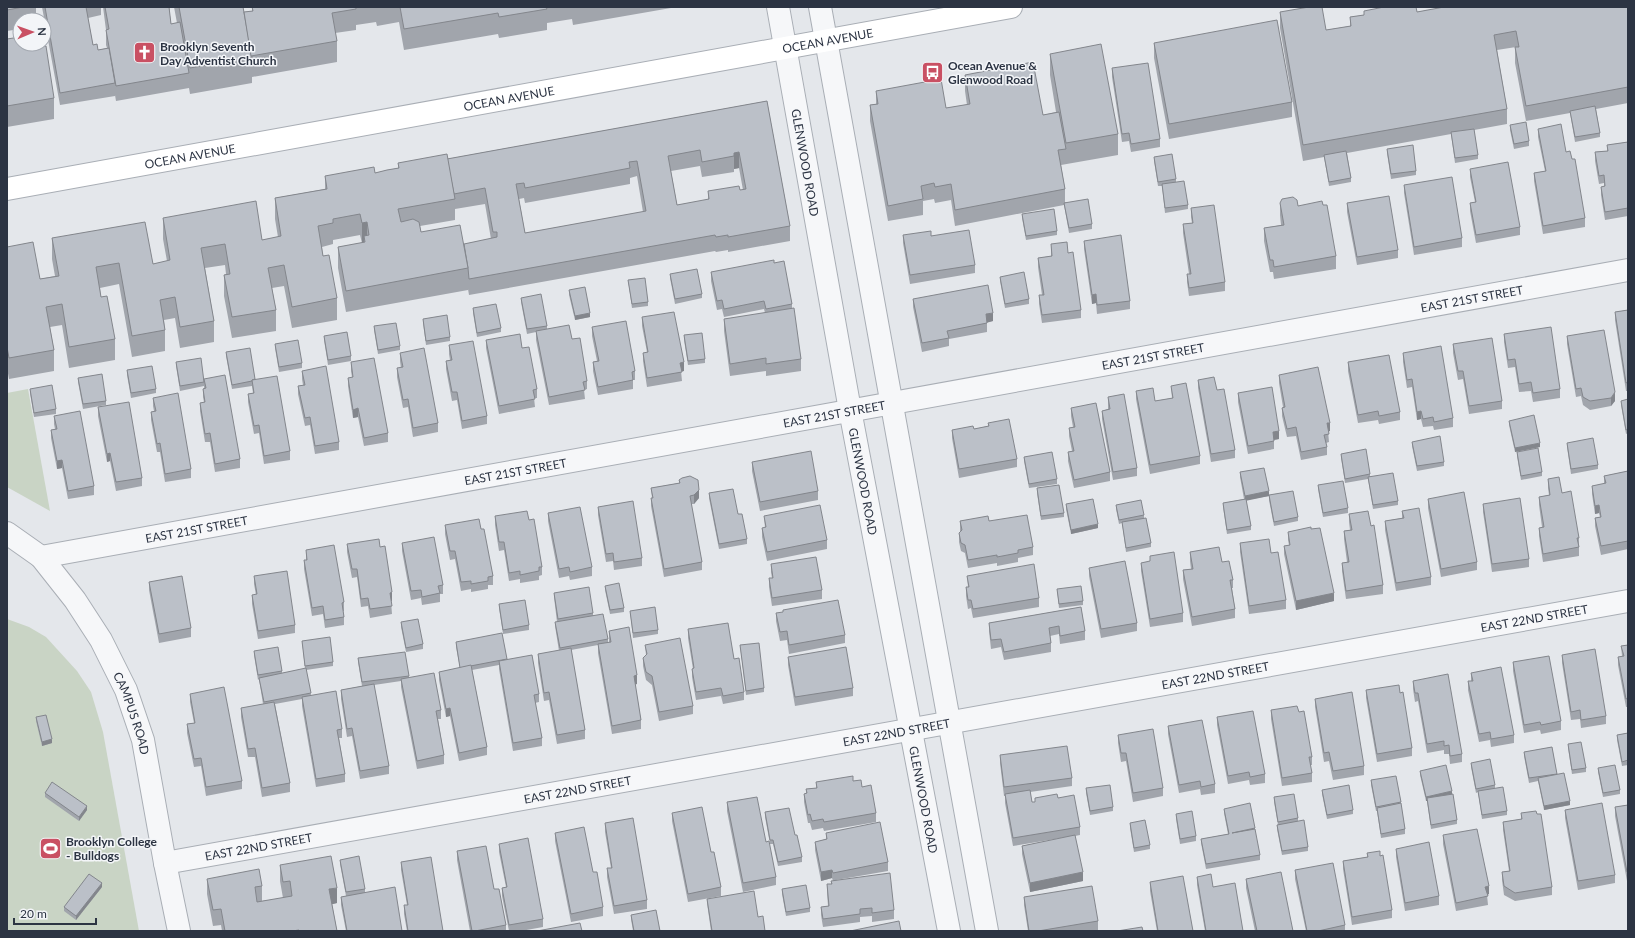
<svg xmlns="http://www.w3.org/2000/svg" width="1635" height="938" font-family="Lato,sans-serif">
<rect width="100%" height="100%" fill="#e4e7eb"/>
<g fill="#c9d4c5">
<path d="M28,389L50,511L7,487V393Z"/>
<path d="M7,619L29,627L46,637L77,671L91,692L103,732L139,931H7Z"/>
</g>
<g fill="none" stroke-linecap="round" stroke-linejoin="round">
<defs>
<g id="street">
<path id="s1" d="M778,7L850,410L949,931"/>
<path d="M820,7L987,931"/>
<path id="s2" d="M7,533L41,557L75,600L101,640L126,690L143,740L165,863L179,931"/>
<path id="s3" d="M41,557L1628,270"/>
<path id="s4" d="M165,863L1628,601"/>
</g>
<g id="secondary">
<path id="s5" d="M7,189L1011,7"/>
</g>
</defs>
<use href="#street" stroke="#a9aeb5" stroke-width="24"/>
<use href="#secondary" stroke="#a9aeb5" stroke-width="24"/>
<use href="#street" stroke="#f6f7f9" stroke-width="22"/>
<use href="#secondary" stroke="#fff" stroke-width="22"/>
</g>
<g fill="#a1a5ac" fill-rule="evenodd">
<path d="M7,7H36V15L23,18V20H20V29L7,31Z"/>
<path d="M42,7H101V15L88,18L93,45L98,50L107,48L106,45V30L103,7H169L171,24L177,23L174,7H243L244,12L252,11V7H671V8L573,25L572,19L547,23V30L499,38L498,34L404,50L399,22L377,26L376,22L356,25V30L335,33L337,41V62L252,77V83L190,94L189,88L116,101L115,95V96L60,105Z"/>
<path d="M1441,7H1628V103L1596,109L1600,133V137L1575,142L1570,113L1526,121L1515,63V47H1516L1497,50L1507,109V124L1474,130L1478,155V159L1455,163L1451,134L1347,153L1351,178V182L1329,186L1324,157L1303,161L1280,28V12L1326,30L1350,26V17L1364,15V11L1417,12L1441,8Z"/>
<path d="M7,39L30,49L54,98V119L7,127Z"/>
<path d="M1154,43L1292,102V117L1169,139L1154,58Z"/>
<path d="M1050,54L1118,134V155L1061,165L1065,189V202L1092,224V229L1069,233L1064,205L955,226L951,200L935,203L934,199L923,201V215L888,221L870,121V105L876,104V91L946,108L967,105L965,91V75L1043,115L1056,112L1050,75Z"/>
<path d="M1112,68L1160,139V147L1131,152L1129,141L1122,142L1112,77Z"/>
<path d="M767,101L790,226V241L728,252V250L716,252L715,251L469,295L468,289V290L346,312L338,268V247L362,243L360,235L333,240V244L322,247L323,256L337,298V320L292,328L284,286L272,288L276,310V331L232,338L224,296V275L226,274L225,265L205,268L214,321V342L180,348L175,318L164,320L165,330V351L132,357L119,284L100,288L101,297L115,339V360L69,368L62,325L50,327L54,350V371L9,379L7,368V247L40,279L55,276L52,259V238L153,264L167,261L163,239V218L262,240L278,237L275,219V198L325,189V176L375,173L398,168V163L447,159ZM700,166L702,177L734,172V169L739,168L743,190L708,191V200L677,205L671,171ZM637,176L643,212L525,233L519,199L524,198L525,203L630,184V178ZM485,204L491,239L464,244L421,232L420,226L455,220V209Z"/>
<path d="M1510,125L1529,141V146L1514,149L1510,130Z"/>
<path d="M1538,129L1566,152L1585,218V227L1543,234L1534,181V173L1545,171L1538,137Z"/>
<path d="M1628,142V216L1605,220L1601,195V187L1604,186V183L1599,184L1595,161V152L1607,151V145Z"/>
<path d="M1387,149L1416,171V175L1391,179L1387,153Z"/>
<path d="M1154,157L1176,179V182L1188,205V209L1165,213L1162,186H1158L1154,161Z"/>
<path d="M1470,169L1520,227V235L1476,243L1470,211V203L1475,202L1470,177Z"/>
<path d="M1404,185L1462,238V247L1414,255L1404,193Z"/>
<path d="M1280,203L1298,206L1336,256V269L1274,279L1273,272H1270L1264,241V228L1281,225L1280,215Z"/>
<path d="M1347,203L1398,250V258L1357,265L1347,212Z"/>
<path d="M1191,208L1225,282V291L1189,296L1187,282V274H1189L1183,233V224L1192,223L1191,217Z"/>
<path d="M1022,214L1057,231V235L1026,240L1022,218Z"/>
<path d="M903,235L931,236L975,265V273L910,284L903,243Z"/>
<path d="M1084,241L1130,301V309L1097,314L1096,303L1092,304L1084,249Z"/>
<path d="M1051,244L1068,253L1081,310V318L1042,323L1039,304V295H1042L1038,267V258L1051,256Z"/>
<path d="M774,263L792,304V309L801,359V371L766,376V371L730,376L724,331V319L765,313L764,309L724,317L722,309L717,310L711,281V272Z"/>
<path d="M670,274L702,294V298L675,304L670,278Z"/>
<path d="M1000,277L1029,299V304L1005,308L1000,281Z"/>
<path d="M628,280L648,302V306L632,308Z"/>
<path d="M569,290L590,317L575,320L569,295Z"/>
<path d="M521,298L547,326V329L572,339L587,381V389L584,390L585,399L549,405L536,340V332L527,334L521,302Z"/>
<path d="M913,299L993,321L987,322V332L949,339V346L922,352L913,307Z"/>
<path d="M473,308L501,328V332L477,337L473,313Z"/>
<path d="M1628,310V391H1626L1615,320V312Z"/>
<path d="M642,317L684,371H681L682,381L647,387L643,361V353L647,352L642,326Z"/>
<path d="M423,319L450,337V341L426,345L423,323Z"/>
<path d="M374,326L400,346V350L378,354L374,330Z"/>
<path d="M592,327L635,371V380H633V389L598,395L593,371V362L597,361L592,336Z"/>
<path d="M1504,334L1560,389V398L1533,402L1531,391L1519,392L1515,367L1508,368L1504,342Z"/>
<path d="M684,335L705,359V363L688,365L684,340Z"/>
<path d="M324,336L351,356V361L328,365L324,340Z"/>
<path d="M1567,336L1615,401L1611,406L1590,410L1583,405L1581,396L1576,397L1567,344Z"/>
<path d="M486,340L522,348L537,389V398H534L535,407L499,414L486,348Z"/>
<path d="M275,344L302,363V368L279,372L275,348Z"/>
<path d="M1453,344L1502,401V409L1469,414L1463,379L1458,380L1453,353Z"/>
<path d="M449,345L487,416V424L462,429L457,400L452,401L446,369V361L450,360L449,354Z"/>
<path d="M226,352L255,379L290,451V460L264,464L259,433L254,434L248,402V394L253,393L252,386L232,389L226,356Z"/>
<path d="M400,353L438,423V432L413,437L408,407L403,408L397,377V368H401L400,361Z"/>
<path d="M1403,353L1453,418V427L1434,430L1433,426L1423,427L1421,419L1417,420L1412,387L1407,388L1403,362Z"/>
<path d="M176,362L204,379L240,459V468L215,472L210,442H205L200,411V403L204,402L203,397V389L204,388V386L180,391L176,366Z"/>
<path d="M351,362L388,433V442L364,446L358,417L353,418L348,386V378L352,377L351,371Z"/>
<path d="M1348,362L1400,412V420L1379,424L1378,420L1358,423L1348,371Z"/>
<path d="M127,370L156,389V393L131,398L127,375Z"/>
<path d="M302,371L339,442V450L315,454L310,425L305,426L298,394V386L303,385L302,379Z"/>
<path d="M1279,375L1330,431H1328L1329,442L1326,443L1327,447V455L1301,460L1296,436L1287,437L1282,416V408L1283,407L1279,383Z"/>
<path d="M78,378L106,401V405L83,409L78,382Z"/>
<path d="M1198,380L1217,390L1235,450V458L1211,462L1198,388Z"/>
<path d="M1171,386L1200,456V464L1150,474L1136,399V391L1155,401L1172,398Z"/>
<path d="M30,389L56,409V414L34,417L30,393Z"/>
<path d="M1238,393L1279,439L1274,440V449L1248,454L1238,402Z"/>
<path d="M1108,397L1137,468V476L1113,480L1102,419V411L1108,409Z"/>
<path d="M153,398L191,469V478L165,482L160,452H157L151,420V412L154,411L153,406Z"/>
<path d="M1628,399V436V433L1626,434L1621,405V401Z"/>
<path d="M98,407L142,478V486L116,491L110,461L107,462L98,416Z"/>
<path d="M1071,408L1110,472V481L1074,488L1068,461V452L1072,451L1069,436V428L1073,427L1071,416Z"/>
<path d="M54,416L94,486V495L68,499L62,468L57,469L51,438V430L55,429L54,424Z"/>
<path d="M1509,421L1540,447L1515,452L1509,425Z"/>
<path d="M988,423L1017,459V467L959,478L952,438V430L974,429L988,426Z"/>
<path d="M1412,442L1444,462V466L1417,471L1412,446Z"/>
<path d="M1567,443L1598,465V469L1571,474L1567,447Z"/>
<path d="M1517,452L1542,472V476L1521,480L1517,456Z"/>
<path d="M1341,454L1370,474V477L1398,501V505L1373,509L1368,479L1345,483L1341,458Z"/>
<path d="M1024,457L1057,479V484L1029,488L1024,461Z"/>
<path d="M752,462L818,491V500L760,511L752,471Z"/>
<path d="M1628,471V549L1601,555L1595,526V518L1600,517L1599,513L1595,514L1592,494V486L1604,484V476Z"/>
<path d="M1240,472L1269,496L1246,500L1251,526V530L1227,534L1223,507V503L1244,499L1240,477Z"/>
<path d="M1548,479L1562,493L1579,538V556L1543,562L1539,536V528L1542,527L1539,505V497L1549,495L1548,488Z"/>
<path d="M679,480L699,498L694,504H691L702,562V570L664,577L651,506V498H652L651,488L679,483Z"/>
<path d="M1318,485L1348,508V513L1323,517L1318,489Z"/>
<path d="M1037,488L1064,513V517L1041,520L1037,493Z"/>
<path d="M709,493L747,539V544L719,549L709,498Z"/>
<path d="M1269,495L1298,517V521L1274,526L1269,500Z"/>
<path d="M1428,499L1477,562V570L1441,577L1428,508Z"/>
<path d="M1066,504L1098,528L1071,534L1066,509Z"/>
<path d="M1483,504L1529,559V567L1492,572L1483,512Z"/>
<path d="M1116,505L1144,515V518L1151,543V547L1126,552L1122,523L1119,524L1116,509Z"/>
<path d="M598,507L642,558V566L614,570L613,561L606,562L598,515Z"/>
<path d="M1402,511L1431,577V585L1396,591L1385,530V521L1402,518Z"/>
<path d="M548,513L592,567V576L570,580L569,576L559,578L548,521Z"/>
<path d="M1349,514L1371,526L1383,585V594L1346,599L1342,571V563L1347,562L1344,539V531L1350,530L1349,522Z"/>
<path d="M495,516L529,520L542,567V575L539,576V580L520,583V579L509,581L504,550L499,551L495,525Z"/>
<path d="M764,516L827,540V549L767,561L762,537V528H765Z"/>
<path d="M960,521H989L1033,547V555L1018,558V562L997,566V563L968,568L965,553L961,551L959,542V533L960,532Z"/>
<path d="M445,525L481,529L493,576V585H488V589L471,592V589L461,591L455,559L450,560L445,534Z"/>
<path d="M1288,532L1334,601L1296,610L1284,554V546L1289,545L1288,540Z"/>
<path d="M402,543L443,585V594H440V602L422,605L421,598L411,600L402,551Z"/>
<path d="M1240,543L1271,553L1286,600V609L1249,614L1240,552Z"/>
<path d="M347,544L380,547L392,601H391L392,614L370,618L368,606L361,607L357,577L352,578L347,552Z"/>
<path d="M306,550L344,602V611H343L344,617V625L325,628L323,614L312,616L304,569V560H306Z"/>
<path d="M1190,552L1222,562L1233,580V588H1232L1235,609V618L1192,626L1183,579V570L1191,569L1190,561Z"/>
<path d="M1150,556L1183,613V622L1150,627L1141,571V563L1150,562Z"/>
<path d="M771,564L822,590V599L772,606L769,587V578H772L771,572Z"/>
<path d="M1089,568L1137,623V631L1101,638L1089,576Z"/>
<path d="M254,576L295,625V633L258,639L252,604V595H256L254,584Z"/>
<path d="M967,576L1039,598V607L973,618L971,608L968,609L966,596V587H968Z"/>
<path d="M149,582L191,628V637L159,643L149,590Z"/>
<path d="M605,586L624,608V612L610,614L605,590Z"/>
<path d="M1057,589L1083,601V605L1059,608Z"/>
<path d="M554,593L593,613V616L608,639V642H609V631L637,684H635L641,720V729L612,734L598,653V645L571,650L585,730V739L557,744L549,700L544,701L538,663V654L559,651L555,626V622H557L554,597Z"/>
<path d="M499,604L529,625V630L503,634L499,608Z"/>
<path d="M1081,607L1085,631V640L1060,644L1059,634L1050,636L1051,643V652L1004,660L1001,647L991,649L989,631V623Z"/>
<path d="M630,611L658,630V634L633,638Z"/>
<path d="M776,613L845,635V643L789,654L787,640L780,641L776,621Z"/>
<path d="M401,622L423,644V649L406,652L401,627Z"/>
<path d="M688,629L734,659L744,692V700L723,704L721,696L696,700L692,677V669H693L688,638Z"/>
<path d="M302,641L333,662V666L306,670L311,695L342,729V738H339L345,774V782L316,787L302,706V699L275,704L290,783V792L262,797L255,757H248L241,717V708L263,704L259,679L258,680L254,655V651L282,671V673L305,669Z"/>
<path d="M456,642L507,660L539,694V702L535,703L542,738V746L513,751L499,669V665L472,670L487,747V755L459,761L450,716L446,717L439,680V672L460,668L456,647Z"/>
<path d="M645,645L693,706V714L659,721L652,685L646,680L643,666V658L646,655Z"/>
<path d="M740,645L764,688V692L746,695Z"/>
<path d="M1628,645V707H1626L1618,665V657L1622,656L1621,646Z"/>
<path d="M1562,655L1606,716V724L1581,728L1580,719L1571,720L1562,663Z"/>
<path d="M788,657L853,688V696L795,706L788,665Z"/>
<path d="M358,658L409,676V678L441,710V719H438L444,755V764L417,769L401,687V681L374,685L389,766V774L360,779L352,736L347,737L341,699V690L362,686L358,662Z"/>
<path d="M1513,662L1561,721V730L1541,734L1540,730L1524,733L1513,671Z"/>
<path d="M1471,673L1514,735V743L1491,747L1490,740L1479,742L1468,690V681H1471Z"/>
<path d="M1413,681L1462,754V762L1450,764L1449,754H1444V750L1427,753L1418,701L1415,702L1413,689Z"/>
<path d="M1366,690L1400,693L1412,748V756L1377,762L1366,698Z"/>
<path d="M190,694L242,781V789L206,796L201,766L194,767L187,733V724L194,723L190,702Z"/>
<path d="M1315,699L1364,766V775L1333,780L1329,761L1324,762L1315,707Z"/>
<path d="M1271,710L1299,712L1312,757V765H1310L1312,773V782L1282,786L1271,719Z"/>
<path d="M1628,710V726L1627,719V711Z"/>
<path d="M36,717L52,743L42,746L36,721Z"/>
<path d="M1217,717L1265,774V783L1250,785L1249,780L1228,784L1217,725Z"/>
<path d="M1168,726L1215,784V793L1201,795L1200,789L1179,793L1168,734Z"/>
<path d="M1628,733V765L1622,766L1617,740V735Z"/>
<path d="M1118,735L1163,788V796L1133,802L1126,761L1121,762L1118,743Z"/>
<path d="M1568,744L1586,768V772L1572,774L1568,748Z"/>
<path d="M1552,747L1557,775L1570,805L1544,810L1538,781L1529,783L1524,756V752Z"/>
<path d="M1000,755L1072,778V786L1030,792L1032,802H1035V798H1058L1080,827V835L1075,836L1083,881L1030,892L1022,854V846L1067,837L1013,846L1005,803V796H1004L1000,763Z"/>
<path d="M1471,763L1495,785V788L1507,811V815L1482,819L1478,792L1476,793L1471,767Z"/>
<path d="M1598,768L1620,790V794L1603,797L1598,772Z"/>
<path d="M1420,771L1452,794L1457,820V824L1431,829L1427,801H1426L1420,775Z"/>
<path d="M1371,780L1401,802V806L1405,829V834L1381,838L1377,811H1376L1371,785Z"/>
<path d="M853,781L862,787L876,813V822L824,831L823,828L812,830L810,823H808L804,802V794L806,793V789L816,788V782Z"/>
<path d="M1086,788L1113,807V811L1090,815L1086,793Z"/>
<path d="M1322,790L1353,810V814L1327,819L1322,794Z"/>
<path d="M45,793L87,810L79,821L45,797Z"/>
<path d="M1274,797L1298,818V821L1308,847V851L1282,855L1277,829V825H1278L1274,802Z"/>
<path d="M727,802L766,842L776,877V885L743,892L727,811Z"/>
<path d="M1628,805V880L1627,881L1615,816V807Z"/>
<path d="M1224,809L1260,855V860L1206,869L1201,843V839L1228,834L1224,813Z"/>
<path d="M1565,810L1615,875V883L1578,890L1565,818Z"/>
<path d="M765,812L795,835L802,857V862L778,866L773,844H770L765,817Z"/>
<path d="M672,813L711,852L721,887V896L688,902L672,821Z"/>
<path d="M1521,813L1552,887V895L1515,901L1504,895L1502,880V872L1509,871L1503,830V822L1521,819Z"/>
<path d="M1176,814L1196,836V841L1180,844L1176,819Z"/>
<path d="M605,823L647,900V909L614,914L607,877V868H611L605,832Z"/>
<path d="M1130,823L1150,845V849L1134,852L1130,828Z"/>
<path d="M555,833L593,872L603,907V916L571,922L555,841Z"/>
<path d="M826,833L888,862V871L836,880L894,910V919L872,922V916L860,917V922L823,927L821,915V907L828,906L827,892V884H831V881H833L832,878L821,881L815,850V842L826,839Z"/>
<path d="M1443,835L1489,894L1487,895L1488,905L1456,911L1443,844Z"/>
<path d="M499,844L543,919V927L521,931H509L502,896V888L506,887L499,852Z"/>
<path d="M1396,849L1439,896V905L1405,911L1396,857Z"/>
<path d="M457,851L494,889L506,925V931H470L457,860Z"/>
<path d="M1367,853L1380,856L1392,910V918L1352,925L1343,869V861L1367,857Z"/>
<path d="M340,860L365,889V893L402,931H346L341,905V897L346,896L340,864Z"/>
<path d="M401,862L443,931H407L404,914V905H407L401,870Z"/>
<path d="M280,865L337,903L332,904L337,931H222L221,925L213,926L207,894V879L262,886V901L283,898L280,881Z"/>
<path d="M1295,870L1345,925V931H1306L1295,879Z"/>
<path d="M1197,877L1213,887L1243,931H1205L1197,885Z"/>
<path d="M1246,879L1293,931H1255L1246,888Z"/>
<path d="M1150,882L1193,931H1157L1150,891Z"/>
<path d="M102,887L76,920L64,911V907Z"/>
<path d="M782,889L810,908V912L786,916L782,894Z"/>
<path d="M1024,897L1098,921V930L1089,931H1028L1024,905Z"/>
<path d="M707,899L758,917L765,931H711L707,903Z"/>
<path d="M631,915L660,931H633L631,919Z"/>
</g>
<g fill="#83868c">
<path d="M739,152V168L734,169V153Z"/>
<path d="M367,222V243L364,236V244H362V223Z"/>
<path d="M1096,294V303L1092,304V295Z"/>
<path d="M590,313V317L575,320V316Z"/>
<path d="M993,313V321L986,323V314Z"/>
<path d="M684,362V371L680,372V363Z"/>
<path d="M1615,392V401L1611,406V398Z"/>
<path d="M358,408V417L353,418V410Z"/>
<path d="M1421,411V419L1417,420V412Z"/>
<path d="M1327,423H1330V431L1327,432Z"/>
<path d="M1279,431V439L1273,440V432Z"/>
<path d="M1540,443V447L1515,452V448Z"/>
<path d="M110,453V461L107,462V454Z"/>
<path d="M62,460V468L57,469V461Z"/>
<path d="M699,490V498L694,504V495Z"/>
<path d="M1269,491V496L1245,501V496Z"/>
<path d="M1599,505V513L1595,514V506Z"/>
<path d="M1098,524V528L1071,534V530Z"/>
<path d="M392,592V601H390V593Z"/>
<path d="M1334,593V601L1296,610V601Z"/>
<path d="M637,675V684L634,685V676Z"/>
<path d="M450,708V716L446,717V709Z"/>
<path d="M52,739V743L42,746V742Z"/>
<path d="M1452,791V795L1427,798V801H1426V797Z"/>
<path d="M1570,801V805L1544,810V806Z"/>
<path d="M87,806V810L79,821V817Z"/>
<path d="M1255,828V832L1232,833Z"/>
<path d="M832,870V878L821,881V872Z"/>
<path d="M1083,872V881L1030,892V883Z"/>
<path d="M102,883V887L76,920V916Z"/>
<path d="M1489,886V894L1485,895V887Z"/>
<path d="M337,888V903L329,905V889Z"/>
</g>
<g fill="#bbc0c8" stroke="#83868c" fill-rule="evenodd">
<path d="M7,7H23L7,10Z"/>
<path d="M45,7H86L93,45L97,44L98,50L109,48L115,83L60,93Z"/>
<path d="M105,7H169L171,24L180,22L189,73L116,86L106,30L109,29Z"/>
<path d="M179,7H243L252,57L190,68Z"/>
<path d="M252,7H356V9L332,13L337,41L251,56L244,12L253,11Z"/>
<path d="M400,7H546L547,9L499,17L498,13L404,29Z"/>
<path d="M1309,7H1322L1326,30L1351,26L1350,17L1364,15V11L1384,7H1416L1417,12L1444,7H1628V87L1526,106L1515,47H1519L1516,31L1494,35L1507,109L1303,145L1280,12Z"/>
<path d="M1277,20L1292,102L1169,124L1154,43Z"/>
<path d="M20,37V44H29L30,49L46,46L54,98L7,106V39Z"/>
<path d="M1101,44L1118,134L1066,143L1050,54Z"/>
<path d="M1033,62L1043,115L1059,112L1066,149L1058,150L1065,189L955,210L951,184L935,187L934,183L921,186L923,199L888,206L870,105L878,104L876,91L941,79L946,108L970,104L965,75Z"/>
<path d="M1148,63L1160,139L1131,144L1129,133L1122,134L1112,68Z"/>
<path d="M767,101L790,226L728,237V235L716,237L715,235L469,279L468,268L464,244L497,237V232H493L485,188L454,194L447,159ZM700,150L702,162L734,156V153L739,152L746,189L740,190L739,186L708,191L709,199L677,205L668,156ZM637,161L646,211L525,233L516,184L524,183L525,188L630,168L629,162Z"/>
<path d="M1595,106L1600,133L1575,137L1570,111Z"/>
<path d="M1526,122L1529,141L1514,144L1510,125Z"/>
<path d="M1561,124L1566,152L1570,151L1572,159H1575L1585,218L1543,226L1534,173L1546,171L1538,129Z"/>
<path d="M1474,129L1478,155L1455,158L1451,132Z"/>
<path d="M1628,142V208L1605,212L1601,187L1605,186L1604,175L1599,176L1595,152L1608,151L1607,145Z"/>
<path d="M1413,145L1416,171L1391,174L1387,149Z"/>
<path d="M1346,151L1351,178L1329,182L1324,155Z"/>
<path d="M447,154L455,199L398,209L401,222L413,219L419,222L421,232L460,225L468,268L346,291L338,247L365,242L364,236L369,235L367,222L362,223L360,214L333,219V223L318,226L323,256L329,255L337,298L292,307L284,265L268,268L276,310L232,317L224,275L230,274L225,244L201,248L214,321L180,327L175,297L160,300L165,330L132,336L119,263L96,267L101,297L107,296L115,339L69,347L62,304L46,307L54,350L9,358L7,347V247L33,242L40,279L59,276L52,238L145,222L153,264L170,260L163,218L256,201L262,240L281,236L275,198L327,189L325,176L374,167L375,173L387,170L399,168L398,163Z"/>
<path d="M1172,154L1176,179L1158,182L1154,157Z"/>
<path d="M1508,162L1520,227L1476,235L1470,203L1476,202L1470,169Z"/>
<path d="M1452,177L1462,238L1414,247L1404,185Z"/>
<path d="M1184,181L1188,205L1165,208L1162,184Z"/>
<path d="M1389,196L1398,250L1357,257L1347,203Z"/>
<path d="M1293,197L1297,200L1298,206L1322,201L1323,205H1327L1336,256L1274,267L1273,260H1270L1264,228L1284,225L1280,203L1282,199Z"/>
<path d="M1088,199L1092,224L1069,228L1064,203Z"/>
<path d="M1214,205L1225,282L1189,288L1187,274H1191L1183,224L1193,223L1191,208Z"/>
<path d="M1054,209L1057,231L1026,236L1022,214Z"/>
<path d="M969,230L975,265L910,275L903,235L931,231V236Z"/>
<path d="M1121,235L1130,301L1097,305L1096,294L1092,295L1084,241Z"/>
<path d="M1067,242L1068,253L1073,252L1081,310L1042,315L1039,295H1044L1038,258L1052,256L1051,244Z"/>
<path d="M774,260V263L784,261L792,304L766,309L764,301L724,309L722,300L717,301L711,272Z"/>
<path d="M697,269L702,294L675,299L670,274Z"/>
<path d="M1024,272L1029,299L1005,304L1000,277Z"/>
<path d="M645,278L648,302L632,304L628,280Z"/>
<path d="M988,285L993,313L986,314L987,323L947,331L949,338L922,343L913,299Z"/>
<path d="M585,287L590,313L575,316L569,290Z"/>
<path d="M541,294L547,326L527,329L521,298Z"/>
<path d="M496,304L501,328L477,333L473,308Z"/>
<path d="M794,308L801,359L766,364V358L730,364L724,319Z"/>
<path d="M1628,310V382L1626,383L1615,312Z"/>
<path d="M674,312L684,362L680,363L682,372L647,378L643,353L648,352L642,317Z"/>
<path d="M447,315L450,337L426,341L423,319Z"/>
<path d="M626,321L635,371L632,372L633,380L598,387L593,362L599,361L592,327Z"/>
<path d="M396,323L400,346L378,350L374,326Z"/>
<path d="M569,325L572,339L580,338L587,381L583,382L585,390L549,397L536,331Z"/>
<path d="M1551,327L1560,389L1533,393L1531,382L1519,384L1515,359L1508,360L1504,334Z"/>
<path d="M1604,330L1615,392L1611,398L1590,401L1583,397L1581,388L1576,389L1567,336Z"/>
<path d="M347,332L351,356L328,360L324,336Z"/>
<path d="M702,333L705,359L688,361L684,335Z"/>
<path d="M520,334L522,348L529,347L537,389L533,390L535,399L499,406L486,340Z"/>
<path d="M1492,338L1502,401L1469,406L1463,371H1458L1453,344Z"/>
<path d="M298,340L302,363L279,367L275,344Z"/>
<path d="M473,341L487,416L462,421L457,392H452L446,361L452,360L449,345Z"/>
<path d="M1441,346L1453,418L1434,422L1433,417L1423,419L1421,411L1417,412L1412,379L1407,380L1403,353Z"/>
<path d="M250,348L255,379L252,380V381L232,385L226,352Z"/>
<path d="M424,348L438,423L413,428L408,399L403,400L397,368L403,367L400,353Z"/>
<path d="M1389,355L1400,412L1379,416L1378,411L1358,415L1348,362Z"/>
<path d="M201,358L204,382L180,386L176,362Z"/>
<path d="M374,358L388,433L364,438L358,408L353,410L348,378L353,377L351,362Z"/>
<path d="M152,366L156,389L131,393L127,370Z"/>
<path d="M326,366L339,442L315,446L310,417L305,418L298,386L305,385L302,371Z"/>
<path d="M1318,367L1330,423H1327L1329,434L1324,435L1327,447L1301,452L1296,427L1287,429L1282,408L1285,407L1279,375Z"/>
<path d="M102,374L106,401L83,404L78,378Z"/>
<path d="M225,375L240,459L215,464L210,433L205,434L200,403L205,402L203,389L206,388L204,379Z"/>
<path d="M277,376L290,451L264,456L259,425L254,426L248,394L254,393L252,380Z"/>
<path d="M1214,377L1217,390L1224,389L1235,450L1211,454L1198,380Z"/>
<path d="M1186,383L1200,456L1150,465L1136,391L1153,388L1155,401L1173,398L1171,386Z"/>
<path d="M52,385L56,409L34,413L30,389Z"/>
<path d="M1272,387L1279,431L1273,432L1274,441L1248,446L1238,393Z"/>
<path d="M178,393L191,469L165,474L160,443L157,444L151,412L156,411L153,398Z"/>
<path d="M1124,394L1137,468L1113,472L1102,411L1110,409L1108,397Z"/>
<path d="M1628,399V429L1626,430L1621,401Z"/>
<path d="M129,402L142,478L116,482L110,453L107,454L98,407Z"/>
<path d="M1096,403L1110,472L1074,480L1068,452L1074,451L1069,428L1075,427L1071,408Z"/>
<path d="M80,411L94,486L68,491L62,460L57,461L51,430L57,429L54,416Z"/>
<path d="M1534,415L1540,443L1515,448L1509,421Z"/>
<path d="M1009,419L1017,459L959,469L952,430L973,426L974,429L989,426L988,423Z"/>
<path d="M1440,436L1444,462L1417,466L1412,442Z"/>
<path d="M1593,438L1598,465L1571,469L1567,443Z"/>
<path d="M1538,448L1542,472L1521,476L1517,452Z"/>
<path d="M1366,449L1370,474L1345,479L1341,454Z"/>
<path d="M811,451L818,491L760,502L752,462Z"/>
<path d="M1052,452L1057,479L1029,484L1024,457Z"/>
<path d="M1264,468L1269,491L1245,496L1240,472Z"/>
<path d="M1628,471V541L1601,546L1595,518L1601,517L1599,505L1595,506L1592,486L1606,483L1604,476Z"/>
<path d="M1393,473L1398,501L1373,505L1368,477Z"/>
<path d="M690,476L698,480L699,490L694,495L690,496L702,562L664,569L651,498H653L651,488L680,483L679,480L682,478Z"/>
<path d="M1559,477L1562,493L1571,491L1579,538H1577L1579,547L1543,554L1539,528L1544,527L1539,497L1550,495L1548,479Z"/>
<path d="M1343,481L1348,508L1323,513L1318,485Z"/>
<path d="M1059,485L1064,513L1041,516L1037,488Z"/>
<path d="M733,489L738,514H742L747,539L719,544L709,493Z"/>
<path d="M1293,491L1298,517L1274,522L1269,495Z"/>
<path d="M1464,492L1477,562L1441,569L1428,499Z"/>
<path d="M1520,498L1529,559L1492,564L1483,504Z"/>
<path d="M1093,499L1098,524L1071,530L1066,504Z"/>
<path d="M1246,499L1251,526L1227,530L1223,503Z"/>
<path d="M1141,500L1144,515L1119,520L1116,505Z"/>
<path d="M633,501L642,558L614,562L613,553L606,554L598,507Z"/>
<path d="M820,505L827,540L767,552L762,528L766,527L764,516Z"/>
<path d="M580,507L592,567L570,572L569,567L559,569L548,513Z"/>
<path d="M1419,508L1431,577L1396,583L1385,521L1404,518L1402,511Z"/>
<path d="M527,511L529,520L534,519L542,567H539V571L520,575V571L509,573L504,542H499L495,516Z"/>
<path d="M1368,511L1371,526L1374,525L1383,585L1346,591L1342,563L1349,562L1344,531L1352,530L1349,514Z"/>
<path d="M1027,515L1033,547L1018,550V553L997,557V555L968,560L965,545L961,543L959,533L962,530L960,521L988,516L989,521Z"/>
<path d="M1146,518L1151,543L1126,548L1122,522Z"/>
<path d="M479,519L481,529H484L493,576L488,577V581L471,584V581L461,582L455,551H450L445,525Z"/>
<path d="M1311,527V529L1320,528L1334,593L1296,601L1284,546L1290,545L1288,532Z"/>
<path d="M434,537L443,585L438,586L440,593L422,597L421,590L411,591L402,543Z"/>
<path d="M379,539L380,547L385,546L392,592L390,593L392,606L370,609L368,598L361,599L357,569H352L347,544Z"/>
<path d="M1269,539L1271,553L1278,552L1286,600L1249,606L1240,543Z"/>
<path d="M334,545L344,602L342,603L344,617L325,620L323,606L312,608L304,560H307L306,550Z"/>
<path d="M1219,547L1222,562L1229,561L1233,580H1230L1235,609L1192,617L1183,570L1193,569L1190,552Z"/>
<path d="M1174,552L1183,613L1150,619L1141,563L1150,561V556Z"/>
<path d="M816,557L822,590L772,598L769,578H773L771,564Z"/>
<path d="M1125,561L1137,623L1101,629L1089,568Z"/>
<path d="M1034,564L1039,598L973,609L971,600H968L966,587H969L967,576Z"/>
<path d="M287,571L295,625L258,631L252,595L257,594L254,576Z"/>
<path d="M182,576L191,628L159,634L149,582Z"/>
<path d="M619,583L624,608L610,610L605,586Z"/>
<path d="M1081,586L1083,601L1059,604L1057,589Z"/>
<path d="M589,587L593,613L558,619L554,593Z"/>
<path d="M525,600L529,625L503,630L499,604Z"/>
<path d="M838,600L845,635L789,645L787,631L780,632L776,613L783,612V610Z"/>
<path d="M655,607L658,630L633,633L630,611Z"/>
<path d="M1081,607L1085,631L1060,636L1059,626L1049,628L1051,643L1004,652L1001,639L991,640L989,623Z"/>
<path d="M603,614L608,639L560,648L555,622Z"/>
<path d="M418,619L423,644L406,648L401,622Z"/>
<path d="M728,623L734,659L739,658L744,692L723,696L721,688L696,692L692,669L694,668L688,629Z"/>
<path d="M629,627L637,675L634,676L641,720L612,726L598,644L611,642L609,631Z"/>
<path d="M502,633L507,659L460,668L456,642Z"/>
<path d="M330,637L333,662L305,666L302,641Z"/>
<path d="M680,638L693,706L659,712L652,676L646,672L643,658L647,654L645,645Z"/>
<path d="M759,643L764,688L746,691L740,645Z"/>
<path d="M1628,645V698L1626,699L1618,657L1624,656L1621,646Z"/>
<path d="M278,647L282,671L258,675L254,651Z"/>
<path d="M846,647L853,688L795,697L788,657Z"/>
<path d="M571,648L585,730L557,735L549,692L544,693L538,654Z"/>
<path d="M1595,649L1606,716L1581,720L1580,710L1571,712L1562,655Z"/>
<path d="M405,652L409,676L362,682L358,658Z"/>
<path d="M532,655L539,694L534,695L542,738L513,743L499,661Z"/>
<path d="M1549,656L1561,721L1541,725L1540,722L1524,725L1513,662Z"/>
<path d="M471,665L487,747L459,753L450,708L446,709L439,672Z"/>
<path d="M1501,667L1514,735L1491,739L1490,732L1479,734L1468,681H1473L1471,673Z"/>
<path d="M306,668L311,693L264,702L259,678Z"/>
<path d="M434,673L441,710L436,711L444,755L417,761L401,679Z"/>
<path d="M1448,674L1462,754L1450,756L1449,745L1444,746V741L1427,744L1418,693H1415L1413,681Z"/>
<path d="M374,684L389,766L360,771L352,728L347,729L341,690Z"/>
<path d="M1399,685L1400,693L1403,692L1412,748L1377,754L1366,690Z"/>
<path d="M224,687L242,781L206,787L201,758L194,759L187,724L195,723L190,694Z"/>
<path d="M336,691L342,729L337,730L345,774L316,779L302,697Z"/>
<path d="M1352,692L1364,766L1333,771L1329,752L1324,753L1315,699Z"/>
<path d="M274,702L290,783L262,788L255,748L248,749L241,708Z"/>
<path d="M1297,706L1299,712L1304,711L1312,757H1309L1312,773L1282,778L1271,710Z"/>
<path d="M1253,711L1265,774L1250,777L1249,772L1228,776L1217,717Z"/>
<path d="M46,715L52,739L42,742L36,717Z"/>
<path d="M1202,720L1215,784L1201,787L1200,781L1179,785L1168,726Z"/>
<path d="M1153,729L1163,788L1133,793L1126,753H1121L1118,735Z"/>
<path d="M1628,733V760L1622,762L1617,735Z"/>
<path d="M1581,742L1586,768L1572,770L1568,744Z"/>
<path d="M1067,746L1072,778L1004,787L1000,755Z"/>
<path d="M1552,747L1557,774L1529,778L1524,752Z"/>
<path d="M1490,759L1495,785L1476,789L1471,763Z"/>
<path d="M1446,765L1452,791L1426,797L1420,771Z"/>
<path d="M1615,765L1620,790L1603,793L1598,768Z"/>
<path d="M1564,773L1570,801L1544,806L1538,778Z"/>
<path d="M853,776V781L861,780L862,787L871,785L876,813L824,822L823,819L812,821L810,814L808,815L804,794L807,793L806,789L817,788L816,782Z"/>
<path d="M1396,776L1401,802L1376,807L1371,780Z"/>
<path d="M52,782L87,806L79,817L45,793Z"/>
<path d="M1110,785L1113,807L1090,811L1086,788Z"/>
<path d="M1349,785L1353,810L1327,815L1322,790Z"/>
<path d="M1503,787L1507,811L1482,815L1478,791Z"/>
<path d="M1030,790L1032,802H1035V798L1057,794L1058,798L1074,795L1080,827L1013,838L1005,794Z"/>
<path d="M1294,794L1298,818L1278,822L1274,797Z"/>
<path d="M1453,794L1457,820L1431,825L1427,798Z"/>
<path d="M757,797L766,842L769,841L776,877L743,883L727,802Z"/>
<path d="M1250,803L1255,828L1232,833L1255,829L1260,855L1206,864L1201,839L1229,834L1224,809Z"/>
<path d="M1401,803L1405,829L1381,834L1377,808Z"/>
<path d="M1602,803L1615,875L1578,881L1565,810Z"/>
<path d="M1628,805V872H1627L1615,807Z"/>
<path d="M702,807L711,852H714L721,887L688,894L672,813Z"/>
<path d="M789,808L795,835H797L802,857L778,862L773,840H770L765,812Z"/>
<path d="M1192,811L1196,836L1180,839L1176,814Z"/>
<path d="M1536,811L1537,814H1541L1552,887L1515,893L1504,886L1502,872L1510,871L1503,822L1522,819L1521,813Z"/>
<path d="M633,818L647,900L614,906L607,868H612L605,823Z"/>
<path d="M1145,820L1150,845L1134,848L1130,823Z"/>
<path d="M1304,820L1308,847L1282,851L1277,825Z"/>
<path d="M880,822L888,862L833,873L832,870L821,872L815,842L827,839L826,833Z"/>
<path d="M584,827L593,872H597L603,907L571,914L555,833Z"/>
<path d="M1477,829L1489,886L1485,887L1488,896L1456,903L1443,835Z"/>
<path d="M1075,835L1083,872L1030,883L1022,846Z"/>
<path d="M528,838L543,919L509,925L502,888L507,887L499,844Z"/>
<path d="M1429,842L1439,896L1405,903L1396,849Z"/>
<path d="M486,846L494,889H499L506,925L475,931H472L457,851Z"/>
<path d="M1380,851V856L1383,855L1392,910L1352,917L1343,861L1368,857L1367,853Z"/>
<path d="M331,856L337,888L329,889L337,931H300L299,930L292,931H225L221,909L213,910L207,879L259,869L262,886L255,887L257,902L292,896L290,881L283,882L280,865Z"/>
<path d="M359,856L365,889L346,892L340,860Z"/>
<path d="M431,857L443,931H408L404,905H408L401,862Z"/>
<path d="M1333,863L1345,925L1318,931H1307L1295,870Z"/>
<path d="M1281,872L1293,931H1257L1246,879Z"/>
<path d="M890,873L894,910L872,913V908L860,909V914L823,919L821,907L829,906L827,884H832L831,881Z"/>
<path d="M89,874L102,883L76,916L64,907Z"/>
<path d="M1211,874L1213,887L1235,883L1243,931H1206L1197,877Z"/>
<path d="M1183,876L1193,931H1158L1150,882Z"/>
<path d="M806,885L810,908L786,912L782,889Z"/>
<path d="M1092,886L1098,921L1038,931H1029L1024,897Z"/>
<path d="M395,887L402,931H347L341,897Z"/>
<path d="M754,891L758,917L763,916L765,931H712L707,899Z"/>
<path d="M656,910L660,931H634L631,915Z"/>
<path d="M899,921L901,931H850Z"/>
<path d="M580,923L582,931H537Z"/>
<path d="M1142,927L1143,931H1117Z"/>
</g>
<defs>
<symbol id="church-square" viewBox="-11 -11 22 22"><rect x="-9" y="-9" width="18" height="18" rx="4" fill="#c95063" stroke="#f3f5f8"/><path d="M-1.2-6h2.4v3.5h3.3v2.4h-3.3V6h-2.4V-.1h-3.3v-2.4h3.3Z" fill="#fff"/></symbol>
<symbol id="bus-square" viewBox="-11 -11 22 22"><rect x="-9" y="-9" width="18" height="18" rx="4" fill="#c95063" stroke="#f3f5f8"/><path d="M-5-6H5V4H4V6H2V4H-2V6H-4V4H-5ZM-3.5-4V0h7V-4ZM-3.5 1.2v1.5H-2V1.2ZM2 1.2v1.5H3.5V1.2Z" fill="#fff"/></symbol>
<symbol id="stadium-square" viewBox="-11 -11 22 22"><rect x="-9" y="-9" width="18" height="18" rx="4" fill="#c95063" stroke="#f3f5f8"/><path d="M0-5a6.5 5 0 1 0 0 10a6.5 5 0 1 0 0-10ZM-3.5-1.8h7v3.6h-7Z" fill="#fff"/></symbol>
</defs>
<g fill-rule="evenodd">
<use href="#church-square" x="132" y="40" width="25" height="25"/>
<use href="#bus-square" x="920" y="60" width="25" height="25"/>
<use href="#stadium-square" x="38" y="836" width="25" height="25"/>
</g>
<g text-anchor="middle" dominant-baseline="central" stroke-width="3" stroke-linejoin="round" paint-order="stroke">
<g font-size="12" fill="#2c3443" stroke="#f3f5f8">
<text stroke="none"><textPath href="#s5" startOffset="834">OCEAN AVENUE</textPath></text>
<text stroke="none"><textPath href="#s5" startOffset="510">OCEAN AVENUE</textPath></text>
<text stroke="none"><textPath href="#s5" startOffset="186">OCEAN AVENUE</textPath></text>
<text stroke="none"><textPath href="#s1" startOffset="158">GLENWOOD ROAD</textPath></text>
<text stroke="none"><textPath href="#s3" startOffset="1454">EAST 21ST STREET</textPath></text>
<text stroke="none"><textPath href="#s3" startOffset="1130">EAST 21ST STREET</textPath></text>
<text stroke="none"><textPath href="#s3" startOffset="806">EAST 21ST STREET</textPath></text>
<text stroke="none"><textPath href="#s3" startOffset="482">EAST 21ST STREET</textPath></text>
<text stroke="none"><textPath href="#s1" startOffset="482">GLENWOOD ROAD</textPath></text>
<text stroke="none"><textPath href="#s3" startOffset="158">EAST 21ST STREET</textPath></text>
<text stroke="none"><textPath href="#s4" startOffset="1391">EAST 22ND STREET</textPath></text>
<text stroke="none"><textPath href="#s4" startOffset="1067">EAST 22ND STREET</textPath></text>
<text stroke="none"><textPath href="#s2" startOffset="224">CAMPUS ROAD</textPath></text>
<text stroke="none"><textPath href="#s4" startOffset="743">EAST 22ND STREET</textPath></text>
<text stroke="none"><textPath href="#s4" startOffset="419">EAST 22ND STREET</textPath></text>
<text stroke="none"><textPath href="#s1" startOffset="806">GLENWOOD ROAD</textPath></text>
<text stroke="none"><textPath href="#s4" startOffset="95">EAST 22ND STREET</textPath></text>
</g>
<g font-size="12" font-weight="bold" fill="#2c3443" stroke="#f3f5f8" text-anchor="start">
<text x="160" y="46">Brooklyn Seventh<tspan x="160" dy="14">Day Adventist Church</tspan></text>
<text x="948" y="65">Ocean Avenue &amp;<tspan x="948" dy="14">Glenwood Road</tspan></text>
<text x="66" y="841">Brooklyn College<tspan x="66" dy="14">- Bulldogs</tspan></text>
</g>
</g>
<rect width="1635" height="938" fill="none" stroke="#2c3443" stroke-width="16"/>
<g transform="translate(32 32) rotate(88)"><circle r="19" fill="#f3f5f8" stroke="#a3a8b0"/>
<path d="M0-3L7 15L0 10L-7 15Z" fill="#c95063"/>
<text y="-6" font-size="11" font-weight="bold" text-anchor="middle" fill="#2c3443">N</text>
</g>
<path d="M14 918v6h82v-6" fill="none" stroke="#2c3443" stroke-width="2"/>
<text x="20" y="918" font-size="12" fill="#2c3443" stroke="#f3f5f8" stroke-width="3" paint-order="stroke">20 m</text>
</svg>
